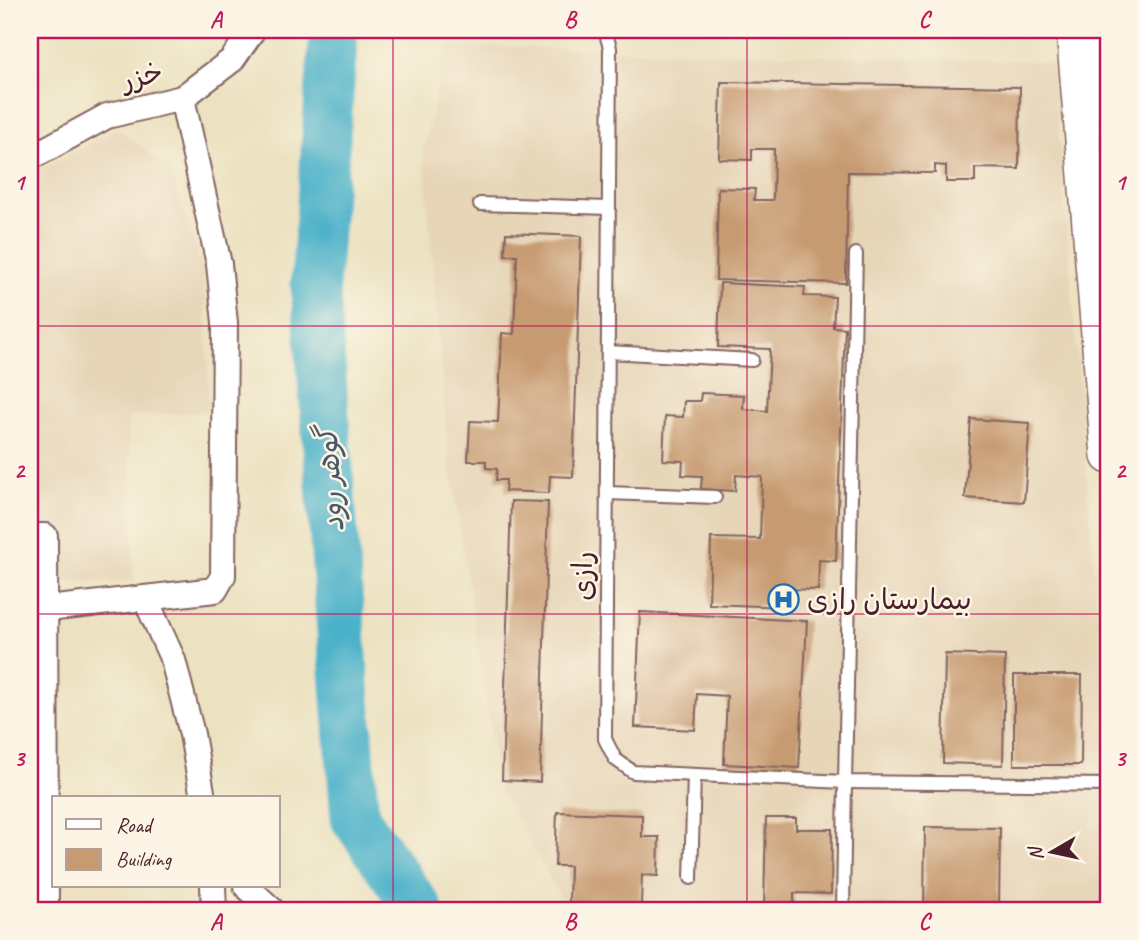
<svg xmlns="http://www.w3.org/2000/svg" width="1139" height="940" font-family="Caveat,'Playpen Sans Arabic',sans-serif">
<rect width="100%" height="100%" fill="#fcf5e5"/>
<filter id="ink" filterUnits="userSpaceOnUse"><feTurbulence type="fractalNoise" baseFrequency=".0143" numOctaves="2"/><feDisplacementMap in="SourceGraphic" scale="14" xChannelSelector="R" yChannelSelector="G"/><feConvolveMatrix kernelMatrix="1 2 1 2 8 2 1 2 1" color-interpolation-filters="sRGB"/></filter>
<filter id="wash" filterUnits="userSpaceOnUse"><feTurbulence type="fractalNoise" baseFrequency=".00686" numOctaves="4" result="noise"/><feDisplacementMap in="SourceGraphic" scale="28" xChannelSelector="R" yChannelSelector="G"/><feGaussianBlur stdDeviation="1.57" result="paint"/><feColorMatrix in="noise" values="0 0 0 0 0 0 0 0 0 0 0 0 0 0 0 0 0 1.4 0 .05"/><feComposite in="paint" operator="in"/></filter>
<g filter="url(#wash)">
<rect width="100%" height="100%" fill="#ece2c1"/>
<g fill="#e6d5b7">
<path d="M447,45L1053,62L1109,747V910H568L499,789L448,451L423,150Z"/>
<path d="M117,128L169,169L204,271L210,412L128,416L134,581L55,582L30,527V175Z"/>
</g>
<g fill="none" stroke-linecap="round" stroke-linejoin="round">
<path stroke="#4ab1c9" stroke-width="49" d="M334,30L315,285L355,818L419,910"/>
</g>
<g id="blocks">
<g fill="#c79b72">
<path d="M721,82L1020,87L1019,169L975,168V182H946V166L935,165V173L848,172L846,283L716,280L718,188L755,189L754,200H773L774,149H752V160L719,159Z"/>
<path d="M506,233L581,236L573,477L550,476L549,493L505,491L506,480H496L497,469L486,468V461H468L470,421L498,422L502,333L514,334L517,255H505Z"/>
<path d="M720,283L805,287L804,296L835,297L833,327L845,328L836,561L819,560L818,590L789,589L788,607L709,604L711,538L760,539L762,477L736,475L735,491L701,489L702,476L682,475L683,461L663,460L665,416L683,417L684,401H700L701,393L744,395L743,409L767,411L770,349L718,347Z"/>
<path d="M971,419L1030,423L1024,502L965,498Z"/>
<path d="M511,501L548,502L540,782L502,780Z"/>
<path d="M640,612L807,621L799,768L724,764L727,696L697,694L695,730L635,727Z"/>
<path d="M945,654L1005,656L1003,765L943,763Z"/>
<path d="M1014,675H1082L1081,765H1014Z"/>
<path d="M557,812L642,815V837H659L658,876L642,875L641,905L569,903L570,866H555Z"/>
<path d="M766,818H796V829H832L831,894L794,893V908H764Z"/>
<path d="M925,827L1000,828L999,910H924Z"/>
<path d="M853,904L910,907L909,910H852Z"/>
</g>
</g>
</g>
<g filter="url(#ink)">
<use href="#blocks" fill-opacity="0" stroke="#836360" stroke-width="2"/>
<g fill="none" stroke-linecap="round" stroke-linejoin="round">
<defs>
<g id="lane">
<path d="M605,30L610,48L605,739L615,759L633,772L845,782L843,910"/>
<path d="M480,204L609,208"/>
<path d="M856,254L845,782L1109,785"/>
<path d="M608,352L752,360"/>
<path d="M607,493L715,497"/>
<path d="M691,878L694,775"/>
</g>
<g id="street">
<path d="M30,158L107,116L182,98L232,60L253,30"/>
<path d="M30,536H45L46,910"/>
<path d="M146,600L173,660L192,734L203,798"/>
<path d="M30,611L215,590L223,576L225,323L219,264L182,98"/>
<path d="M213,886L214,910"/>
<path d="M246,886L272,910"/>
</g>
<g id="secondary">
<path d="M1074,30L1109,456"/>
<path d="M1102,96L1099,55L1109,30"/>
</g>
</defs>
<use href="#lane" stroke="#836360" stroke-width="16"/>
<use href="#street" stroke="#836360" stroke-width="28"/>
<use href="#secondary" stroke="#836360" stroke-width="38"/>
<use href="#lane" stroke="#fff" stroke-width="12"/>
<use href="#street" stroke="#fff" stroke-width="24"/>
<use href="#secondary" stroke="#fff" stroke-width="35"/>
</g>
</g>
<path fill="none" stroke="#c2185b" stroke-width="2" stroke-opacity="0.55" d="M393,30V910M747,30V910M30,326H1109M30,614H1109"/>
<defs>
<symbol id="hospital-ring" viewBox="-11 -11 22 22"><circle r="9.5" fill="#fcf5e5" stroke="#1f6fb2" stroke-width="1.5"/><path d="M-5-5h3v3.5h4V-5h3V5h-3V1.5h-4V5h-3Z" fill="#1f6fb2"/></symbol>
</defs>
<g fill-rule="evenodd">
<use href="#hospital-ring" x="766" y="582" width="35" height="35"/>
</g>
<g text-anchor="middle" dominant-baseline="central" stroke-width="5" stroke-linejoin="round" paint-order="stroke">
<g font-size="28" fill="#4a1f2b" stroke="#fcf5e5">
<text transform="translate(142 76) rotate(-15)">خزر</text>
<text transform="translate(582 576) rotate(-90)">رازی</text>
</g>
<g font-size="28" fill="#4a1f2b" stroke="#fcf5e5" text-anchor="start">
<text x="807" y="599">بیمارستان رازی</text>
</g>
<g font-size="30" font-style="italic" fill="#4a596a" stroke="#fcf5e5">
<text transform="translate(330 480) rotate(-94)">گوهر رود</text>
</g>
</g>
<rect width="1139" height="940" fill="none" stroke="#fcf5e5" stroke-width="77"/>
<rect x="52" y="796" width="228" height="91" fill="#fcf5e5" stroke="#b59f9b" stroke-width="2"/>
<rect x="66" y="819" width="35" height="10" fill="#ffffff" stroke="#b59f9b" stroke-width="2"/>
<text x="116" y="832" font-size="21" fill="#4a1f2b">Road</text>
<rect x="66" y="849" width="35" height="21" fill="#c79b72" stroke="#b59f9b" stroke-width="2"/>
<text x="116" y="866" font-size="21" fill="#4a1f2b">Building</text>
<g transform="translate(1052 852) rotate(261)" stroke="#fcf5e5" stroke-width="5" paint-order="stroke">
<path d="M0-5L12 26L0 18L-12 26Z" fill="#4a1f2b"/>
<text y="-10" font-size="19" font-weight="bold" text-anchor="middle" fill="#4a1f2b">N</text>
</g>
<rect x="38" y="38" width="1062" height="864" fill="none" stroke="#c2185b" stroke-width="2.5"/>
<g font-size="23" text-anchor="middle" font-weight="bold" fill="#c2185b">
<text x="216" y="27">A</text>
<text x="570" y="27">B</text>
<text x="924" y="27">C</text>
<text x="19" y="190">1</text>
<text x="1120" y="190">1</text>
<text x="19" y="478">2</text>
<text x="1120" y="478">2</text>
<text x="19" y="766">3</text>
<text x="1120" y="766">3</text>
<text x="216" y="929">A</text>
<text x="570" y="929">B</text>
<text x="924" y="929">C</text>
</g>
</svg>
